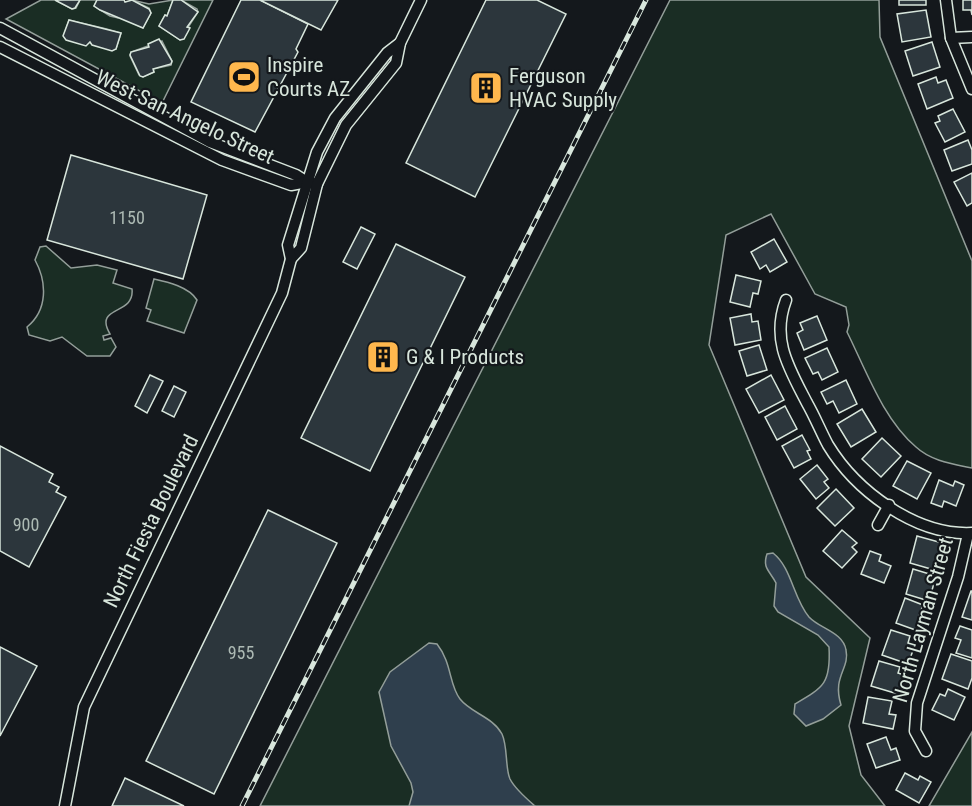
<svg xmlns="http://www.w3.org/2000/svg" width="972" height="806" font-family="'Roboto Condensed',sans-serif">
<rect width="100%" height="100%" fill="#14181c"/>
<g fill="#1a2d24" stroke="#939e99" stroke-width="1.5" fill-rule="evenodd">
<path d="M41,0H55L72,9L76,8L80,0H97L94,6L110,16L118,18L119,16L143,28L151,13L149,8L132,0L149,4L173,0L167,16L165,15L159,26L180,40L198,12L197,9L181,0H213L162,103L6,19ZM69,20C88,25 102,27 121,33L116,49L64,36ZM162,41L172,61L171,65L153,69L154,72L143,77L139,75L130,56L131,52Z"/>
<path d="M670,0H879L880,37L972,261V468C953,464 931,461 916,447C883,419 866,370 847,332L849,325L846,307L815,294L771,214L726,235L709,345L806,577L870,638L849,726L861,775L885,806H260Z"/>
<path d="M46,246L71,268L97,265L117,270L113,283L132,289C135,316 93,305 110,334L103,336L104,340L111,338L116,347L110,356H87L62,337L50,341L29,335L27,327C48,310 47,282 35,260L40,247Z"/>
<path d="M154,279C168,282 189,287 197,300L184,333L147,321L151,310L146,308Z"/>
<path d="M972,732V806H929Z"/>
</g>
<g fill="#2f3f4d" stroke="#939e99" stroke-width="1.5">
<path d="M773,553C792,568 793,598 809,617C820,629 843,632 846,650C850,669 832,676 841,705L823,719L806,726L794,714L795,704C824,687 831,683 829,647L818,635L778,612L774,606L776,583C770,571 762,568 767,554Z"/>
<path d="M429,643L437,644C452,663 449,685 460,699C471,713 493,717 502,734C508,747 505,768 510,779C514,787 528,800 535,806H409L413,792L411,783L391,746L379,692L390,672Z"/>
</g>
<g fill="#2c363c" stroke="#d8e6dc" stroke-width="1.5">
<path d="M55,0H80L75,8L72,9Z"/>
<path d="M97,0H124L125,2L132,0L149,9L151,13L143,28L100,10L94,6Z"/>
<path d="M173,0H181L198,12L187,27L190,28L184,39L180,40L159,26L165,15L167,16Z"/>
<path d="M241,0H260L308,24L296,49L298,52L255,132L191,102Z"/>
<path d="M260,0H338L321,30Z"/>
<path d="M486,0H537L566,14L475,197L406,163Z"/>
<rect x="899" y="0" width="27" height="5"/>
<path d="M963,0H972V15L971,10H963Z"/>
<path d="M926,10L931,37L902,42L897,14Z"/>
<path d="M69,20L121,33L116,49L112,51L92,45L90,42L86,46L66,40L63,36Z"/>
<path d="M159,39L172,61L171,64L153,69L154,72L143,77L140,76L130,55L131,52L149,47L148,44Z"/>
<path d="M932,42L940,67L913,76L905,51Z"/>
<path d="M936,77L938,83L946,80L953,98L927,109L918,84Z"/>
<path d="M953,109L965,132L945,142L935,123L940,121L938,116Z"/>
<path d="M968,140L972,150V164L952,171L944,150Z"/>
<path d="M71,155L207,195L183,279L47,240Z"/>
<path d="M972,173V203L967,206L954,182Z"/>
<path d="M361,227L375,234L357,269L343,262Z"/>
<path d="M774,239L787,262L770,272L766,265L760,269L751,252Z"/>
<path d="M396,244L465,277L370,471L301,438Z"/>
<path d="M736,275L761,281L758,294L753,293L750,307L730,302Z"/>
<path d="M751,314L752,322L758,321L761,340L735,345L730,318Z"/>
<path d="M817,316L827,340L804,350L797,333L803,330L800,323Z"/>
<path d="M759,345L767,370L747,376L739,351Z"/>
<path d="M827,348L838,372L822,380L818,372L813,374L805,358Z"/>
<path d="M150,375L163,381L147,413L135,406Z"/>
<path d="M771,375L784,400L759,413L746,389Z"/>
<path d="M846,380L857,404L839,413L833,401L827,404L821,392Z"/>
<path d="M174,386L186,392L174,417L162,411Z"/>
<path d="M785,406L797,429L777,440L765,417Z"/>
<path d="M862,409L876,432L851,447L837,424Z"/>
<path d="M802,435L810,450L807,451L811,459L794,468L782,446Z"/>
<path d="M882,438L901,456L881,477L862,459Z"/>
<path d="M0,446L53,474L49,482L59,487L56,492L66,497L29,567L0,551Z"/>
<path d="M907,461L931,473L917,499L893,486Z"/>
<path d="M817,465L828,479L824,482L829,488L816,499L800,479Z"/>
<path d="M939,480L953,486L955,481L964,485L956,506L944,501L942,507L931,503Z"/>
<path d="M836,489L854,508L835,526L817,508Z"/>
<path d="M268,510L337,543L214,794L146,761Z"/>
<path d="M842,530L857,543L852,547L857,552L842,568L823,551Z"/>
<path d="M917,536L946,544L938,571L910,563Z"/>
<path d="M870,551L881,555L879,561L891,566L884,583L861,574Z"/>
<path d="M913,569L936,576L929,601L906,594Z"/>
<path d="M971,591H972V620L962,617Z"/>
<path d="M905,598L923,605L919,616L926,618L921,632L896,623Z"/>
<path d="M960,626L972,630V658L956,653L961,640L955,638Z"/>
<path d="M891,630L910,636L908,643L915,645L908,664L882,655Z"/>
<path d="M0,647L37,666L0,736Z"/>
<path d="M951,654L972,661V678L968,689L942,679Z"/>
<path d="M879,661L900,667L898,673L904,675L898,694L871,686Z"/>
<path d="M948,689L965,697L954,720L932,710L940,694L945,696Z"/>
<path d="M868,697L892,701L889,714L896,715L893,729L863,723Z"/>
<path d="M886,737L891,750L896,748L900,760L876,768L867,744Z"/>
<path d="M905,773L918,780L920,776L931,782L919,803L896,790Z"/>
<path d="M125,778L184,806H112Z"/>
</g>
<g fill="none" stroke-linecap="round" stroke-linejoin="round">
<defs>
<g id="minor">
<path d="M946,0L951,38L972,89"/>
<path d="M0,28L210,142L296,175L307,182"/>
<path d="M951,38L972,37"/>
<path d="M0,47L222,160L291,185L307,182L317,184"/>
<path d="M291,259L301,248L317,184L346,125L396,63L400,43L421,0"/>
<path d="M786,300C771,340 789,368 807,403C815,417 821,432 828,445C856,491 916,536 972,533"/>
<path d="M878,525L889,505"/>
<path d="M926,751L915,731L917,703L958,577L968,534"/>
<path d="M65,806L84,707L282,293L291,259L288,245L317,152L335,118L387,53L400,43"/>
</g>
</defs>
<use href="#minor" stroke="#d8e6dc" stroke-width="13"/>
<use href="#minor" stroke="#14181c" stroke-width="10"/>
<defs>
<path id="rail" d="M242,806L646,0"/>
</defs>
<use href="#rail" stroke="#d8e6dc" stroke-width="5"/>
<use href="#rail" stroke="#14181c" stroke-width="3" stroke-dasharray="9" stroke-linecap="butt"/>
</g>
<defs>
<symbol id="stadium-square" viewBox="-11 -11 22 22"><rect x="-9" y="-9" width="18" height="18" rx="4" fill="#ffb74d" stroke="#14181c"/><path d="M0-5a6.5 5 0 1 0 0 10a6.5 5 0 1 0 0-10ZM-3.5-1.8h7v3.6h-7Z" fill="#111"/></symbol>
<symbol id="building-square" viewBox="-11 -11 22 22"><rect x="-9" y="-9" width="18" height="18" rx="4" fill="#ffb74d" stroke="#14181c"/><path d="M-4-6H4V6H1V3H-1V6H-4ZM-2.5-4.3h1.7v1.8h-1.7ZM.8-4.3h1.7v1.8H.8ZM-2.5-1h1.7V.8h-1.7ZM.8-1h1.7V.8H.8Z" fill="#111"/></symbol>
</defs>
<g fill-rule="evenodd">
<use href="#stadium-square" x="225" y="58" width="38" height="38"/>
<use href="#building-square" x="467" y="69" width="38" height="38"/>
<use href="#building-square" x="364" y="338" width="38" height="38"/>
</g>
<g text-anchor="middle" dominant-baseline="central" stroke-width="4.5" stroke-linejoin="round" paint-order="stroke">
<g font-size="18" fill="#adbab4">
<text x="127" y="217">1150</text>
<text x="26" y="524">900</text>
<text x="241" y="652">955</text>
</g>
<g font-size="21" fill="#d8e6dc" stroke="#14181c" text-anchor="start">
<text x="267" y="65">Inspire<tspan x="267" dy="24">Courts AZ</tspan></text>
<text x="509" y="76">Ferguson<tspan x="509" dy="24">HVAC Supply</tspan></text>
<text x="406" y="357">G &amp; I Products</text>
</g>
<g font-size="21" fill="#d8e6dc" stroke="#14181c">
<text transform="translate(185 117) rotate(25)">West San Angelo Street</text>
<text transform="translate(151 521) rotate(-64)">North Fiesta Boulevard</text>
<text transform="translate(923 620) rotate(-74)">North Layman Street</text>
</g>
</g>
</svg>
